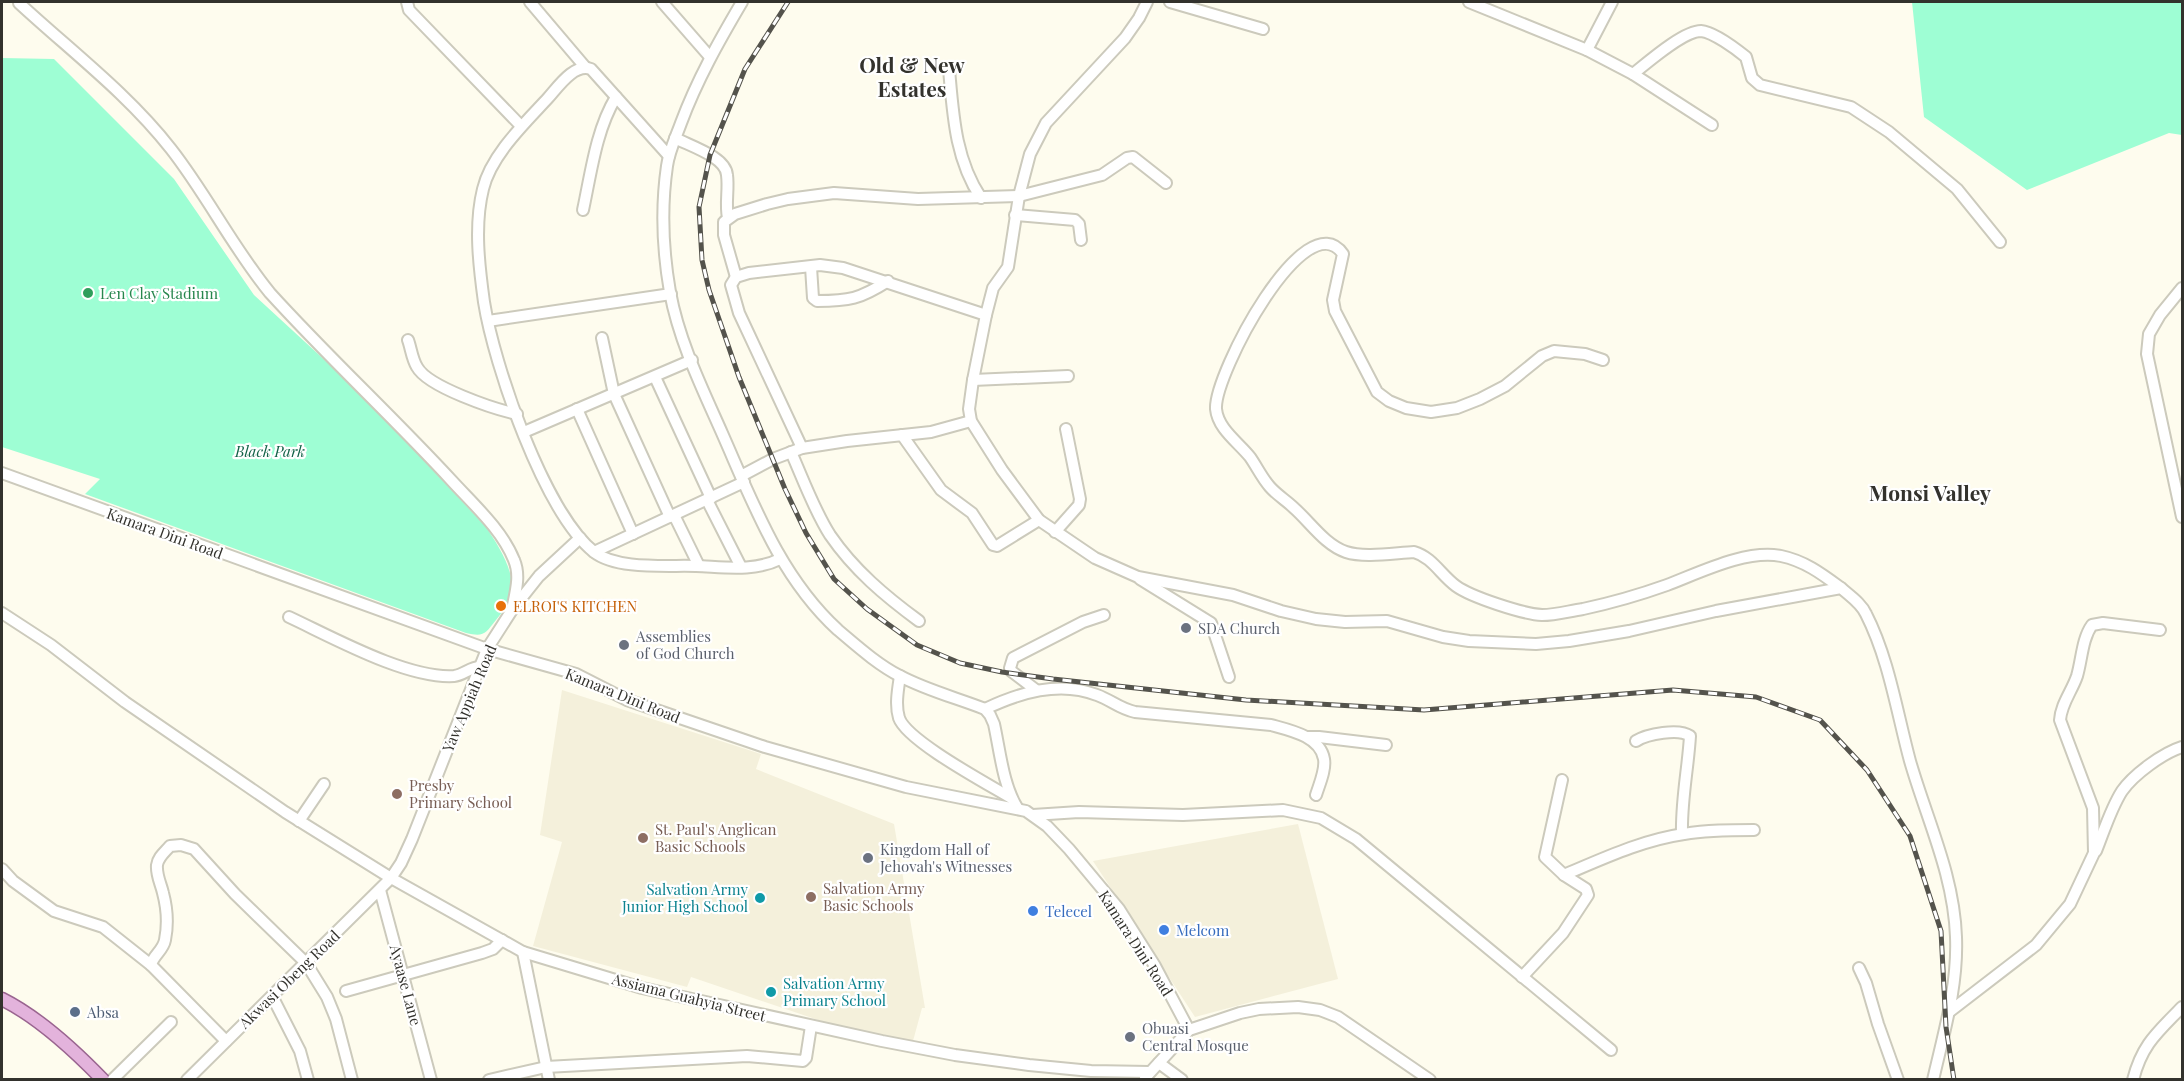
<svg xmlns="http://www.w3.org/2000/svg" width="2184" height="1081" font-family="'Playfair Display',serif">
<rect width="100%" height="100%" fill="#fefcee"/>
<g fill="#f4f0db">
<path d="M562,690L761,754L756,769L894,824L925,1008H922L913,1041L916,1042L882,1037L830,1024L691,977L687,987L533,946L562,842L540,835Z"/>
<path d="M1298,824L1338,979L1195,1017L1093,861Z"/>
</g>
<g fill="#9efed4">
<path d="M1912,2H2182V135L2169,133L2027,190L1924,117Z"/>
<path d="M2,58L54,59L174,179L254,295L367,399L486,527C498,545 520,578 509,600C506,607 501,614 496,620C485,634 484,637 466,633L85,494L100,479L2,447Z"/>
</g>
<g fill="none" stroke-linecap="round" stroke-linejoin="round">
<defs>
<g id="minor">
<path d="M20,2L19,3C71,51 128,94 171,149C207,195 233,248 270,293C329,358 393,417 452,481C474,505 502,530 514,560C521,576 515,594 512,610"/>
<path d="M407,2L409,10L521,126"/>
<path d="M530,2L586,68"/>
<path d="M662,2L710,57"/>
<path d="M742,2C719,41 697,80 681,123C676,137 669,151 667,166C661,207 663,252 670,292C679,341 702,388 722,433C753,503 780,577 838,630C857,646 878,665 900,676C926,690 957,698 985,709L990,715L994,724C1000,751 1003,786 1018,809"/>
<path d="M1147,2L1139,18L1125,38L1046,123L1030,154L1019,196L1008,267L993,288L986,315L973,380L969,409L971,421L1002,470L1039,520L1095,558L1138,577L1233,595L1281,611L1316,619L1345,622L1387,621L1443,637L1469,641L1536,644L1569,641L1629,631L1716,611L1841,588C1850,596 1861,603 1866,614C1889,659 1897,713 1910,761C1927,820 1954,875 1956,937C1958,986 1944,1032 1933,1080"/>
<path d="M1170,2L1263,29"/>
<path d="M1469,2L1587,50L1633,74C1647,63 1683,31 1701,31C1713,32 1736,49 1746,57L1752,78L1760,85L1851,107L1889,132L1957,189L2000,242"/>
<path d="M1587,50L1612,2"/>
<path d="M949,69C953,114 955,159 981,198"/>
<path d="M1633,74L1712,125"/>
<path d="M675,138C690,146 726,157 727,175C729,190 725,203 728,218"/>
<path d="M669,156L591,69C574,63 558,87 548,98C525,123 491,155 483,189C474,225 479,266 484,302C494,365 544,512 594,552C617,570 667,565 696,566C724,567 754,572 780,559"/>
<path d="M583,210C591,173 596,130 616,97"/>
<path d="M1015,215L1075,220L1079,224L1081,240"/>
<path d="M811,267L813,298L817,301C849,301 860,299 888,281"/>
<path d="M736,277L724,235V222L735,214L767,204L788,199L834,193L918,199L1019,196L1102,175L1127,158L1133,157L1166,183"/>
<path d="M2182,288L2160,315L2149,334L2147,354L2182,517"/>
<path d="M488,321L671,294"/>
<path d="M602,338L614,394L670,517"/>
<path d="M408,340C411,348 412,359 417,367C428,387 494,409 517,414"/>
<path d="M1603,360L1585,354L1554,351L1542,356L1505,386L1480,399L1457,408L1431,412L1406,408L1389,401L1377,392L1335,311L1333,300L1343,254C1306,200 1214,374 1216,409C1218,429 1238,442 1250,457C1257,467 1262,478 1270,487C1277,495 1287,501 1294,508C1310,522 1325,545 1346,552C1364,558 1394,553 1414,552C1432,557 1441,575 1456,586C1471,597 1523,614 1542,615C1556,615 1569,611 1583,609C1611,603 1639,595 1667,585C1699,573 1746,549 1781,556C1805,561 1822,574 1841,588"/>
<path d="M655,377L711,498"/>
<path d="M973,380L1068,376"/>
<path d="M577,409L633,534"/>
<path d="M524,432L692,360"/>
<path d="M902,435L941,490L972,513L993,545L997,546L1039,520"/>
<path d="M802,448L739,313L731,285L736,277L749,273L820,265L843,268L986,315"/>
<path d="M791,452C803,479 814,510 830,535C854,570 885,596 919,621"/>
<path d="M2,473L487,649L576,674L627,700L765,747L906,787L1026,811L1047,826L1069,849L1119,909L1155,966L1189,1030"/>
<path d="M741,476L773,459L802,448L847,441L931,432L971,421"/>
<path d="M707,500L741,567"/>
<path d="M674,515L699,566"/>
<path d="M1055,532L1079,505L1080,499L1066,429"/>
<path d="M594,552L744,482"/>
<path d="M1140,579L1211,623L1229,677"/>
<path d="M2,613L51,645L125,702L285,812L391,878L523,952L642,988L882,1041L955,1055L1029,1065L1091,1071L1149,1072"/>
<path d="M289,617C332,637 407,679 454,676C464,675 470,667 480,667"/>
<path d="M900,676C898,689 895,705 899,718C907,741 988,784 1011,798"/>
<path d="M1036,690L1011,671L1010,668L1013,658L1083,622L1104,615"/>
<path d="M985,709C1019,693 1059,680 1097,695C1111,700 1120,709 1135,712L1271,725C1289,730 1320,736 1324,759C1326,770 1319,785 1316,795"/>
<path d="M1308,737H1319L1386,745"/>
<path d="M1636,741C1647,734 1679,728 1690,736C1688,769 1681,801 1682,834"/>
<path d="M1033,815L1079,812L1183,815L1283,810L1321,818L1356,839L1611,1050"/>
<path d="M299,821L324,784"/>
<path d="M2096,851C2104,831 2111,808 2122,791C2134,774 2163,753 2182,747"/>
<path d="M2,869L13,881L54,911L103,927L151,965"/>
<path d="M1564,875C1602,859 1642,840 1684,834C1707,830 1730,830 1754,830"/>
<path d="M380,890L431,1080"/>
<path d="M523,952L549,1080"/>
<path d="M1859,968L1866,983L1878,1024L1898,1080"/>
<path d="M1522,977L1563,933L1588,895L1586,889L1564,875L1545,857L1562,780"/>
<path d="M346,991L482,953L493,949L502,940"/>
<path d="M272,996L300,1051L308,1080"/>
<path d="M1949,1012L2036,945L2070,904L2094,853L2093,808L2060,720C2061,704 2072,691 2077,676C2082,659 2082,639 2092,625L2103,623L2160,630"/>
<path d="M226,1041L151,965C153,955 163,951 165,940C168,925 167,908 163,893C161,884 156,875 157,865C158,857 165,852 170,846L181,845L194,849L235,894L306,963L327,997L336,1019L352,1080"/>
<path d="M1159,1063L1182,1080"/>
<path d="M1145,1078L1189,1030L1240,1013L1259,1009L1298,1007L1320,1010L1338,1017L1430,1080"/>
<path d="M112,1080L171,1022"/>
<path d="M187,1080L391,878L401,863L412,839L487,649L512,610L539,576L580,538"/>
<path d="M489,1080L546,1067L747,1056L803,1061L806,1058L811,1026"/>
<path d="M2133,1080C2142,1044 2158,1032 2182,1007"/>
</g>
<path id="major" d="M2,999C38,1017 74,1050 103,1080"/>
</defs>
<use href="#minor" stroke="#cccabc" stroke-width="14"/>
<use href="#major" stroke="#9a6590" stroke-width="15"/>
<use href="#minor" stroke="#fff" stroke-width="10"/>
<use href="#major" stroke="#e3b3dc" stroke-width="12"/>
<defs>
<path id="rail" d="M788,2L745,69L710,155L699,207L702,260L709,290L739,377L785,489L806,533L834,579L867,609L917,645L960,663L1002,672L1053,679L1246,700L1424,710L1673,690L1756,697L1820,720L1867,770L1910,836L1941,931L1946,1027L1954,1080"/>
</defs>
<use href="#rail" stroke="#54534c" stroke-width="5"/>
<use href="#rail" stroke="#fff" stroke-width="3" stroke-dasharray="9" stroke-linecap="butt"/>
</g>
<circle fill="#2e9e5b" stroke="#fff" stroke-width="2" cx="88" cy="293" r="6"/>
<circle fill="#e8710a" stroke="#fff" stroke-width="2" cx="501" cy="606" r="6"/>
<g fill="#6b7280" stroke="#fff" stroke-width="2">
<circle cx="1186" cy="628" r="6"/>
<circle cx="624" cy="645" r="6"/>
<circle cx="868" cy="858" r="6"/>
<circle cx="1130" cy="1037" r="6"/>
</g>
<g fill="#8d6e63" stroke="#fff" stroke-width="2">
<circle cx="397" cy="794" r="6"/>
<circle cx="643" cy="838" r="6"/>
<circle cx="811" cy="897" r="6"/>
</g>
<g fill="#0f9aa8" stroke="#fff" stroke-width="2">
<circle cx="760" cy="898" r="6"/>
<circle cx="771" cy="992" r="6"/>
</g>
<g fill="#3f7fe0" stroke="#fff" stroke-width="2">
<circle cx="1033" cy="911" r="6"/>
<circle cx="1164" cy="930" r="6"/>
</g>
<circle fill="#5c6f8a" stroke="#fff" stroke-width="2" cx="75" cy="1012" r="6"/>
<g text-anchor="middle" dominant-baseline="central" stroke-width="4.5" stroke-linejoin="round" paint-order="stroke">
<g font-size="15" fill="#27864d" stroke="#fff" text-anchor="start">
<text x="100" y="293">Len Clay Stadium</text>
</g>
<g font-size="15" font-style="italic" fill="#126247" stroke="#fff">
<text x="270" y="451">Black Park</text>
</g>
<g font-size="15" fill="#33322d" stroke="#fff">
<text transform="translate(165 533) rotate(20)">Kamara Dini Road</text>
<text transform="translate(623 695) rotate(22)">Kamara Dini Road</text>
<text transform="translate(469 698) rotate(-67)">Yaw Appiah Road</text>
<text transform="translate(1136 943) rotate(57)">Kamara Dini Road</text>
<text transform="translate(289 979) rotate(-44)">Akwasi Obeng Road</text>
<text transform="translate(406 985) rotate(75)">Ayaase Lane</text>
<text transform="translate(689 997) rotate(14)">Assiama Guahyia Street</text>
</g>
<g font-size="15" fill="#c56008" stroke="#fff" text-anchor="start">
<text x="513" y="606">ELROI'S KITCHEN</text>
</g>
<g font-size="15" fill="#5b616d" stroke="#fff" text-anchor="start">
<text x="1198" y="628">SDA Church</text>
<text x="636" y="636">Assemblies<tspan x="636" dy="17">of God Church</tspan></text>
<text x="880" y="849">Kingdom Hall of<tspan x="880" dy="17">Jehovah's Witnesses</tspan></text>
<text x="1142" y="1028">Obuasi<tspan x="1142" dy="17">Central Mosque</tspan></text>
</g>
<g font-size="15" fill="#785e54" stroke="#fff" text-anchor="start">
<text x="409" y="785">Presby<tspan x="409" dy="17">Primary School</tspan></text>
<text x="655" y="829">St. Paul's Anglican<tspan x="655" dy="17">Basic Schools</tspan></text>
<text x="823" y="888">Salvation Army<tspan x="823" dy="17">Basic Schools</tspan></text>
</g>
<g font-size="15" fill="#0d838f" stroke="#fff" text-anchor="end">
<text x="748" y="889">Salvation Army<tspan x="748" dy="17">Junior High School</tspan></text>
<text x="783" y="983" text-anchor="start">Salvation Army<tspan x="783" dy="17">Primary School</tspan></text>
</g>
<g font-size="15" fill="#366cbe" stroke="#fff" text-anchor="start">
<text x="1045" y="911">Telecel</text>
<text x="1176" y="930">Melcom</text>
</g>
<g font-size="15" fill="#4e5e75" stroke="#fff" text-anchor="start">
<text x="87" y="1012">Absa</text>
</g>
<g font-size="21" font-weight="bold" fill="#33322d" stroke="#fff">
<text x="912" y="64">Old &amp; New<tspan x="912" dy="24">Estates</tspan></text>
<text x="1930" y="492">Monsi Valley</text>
</g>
</g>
<rect width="2184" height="1081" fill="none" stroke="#33322d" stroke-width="6"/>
</svg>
